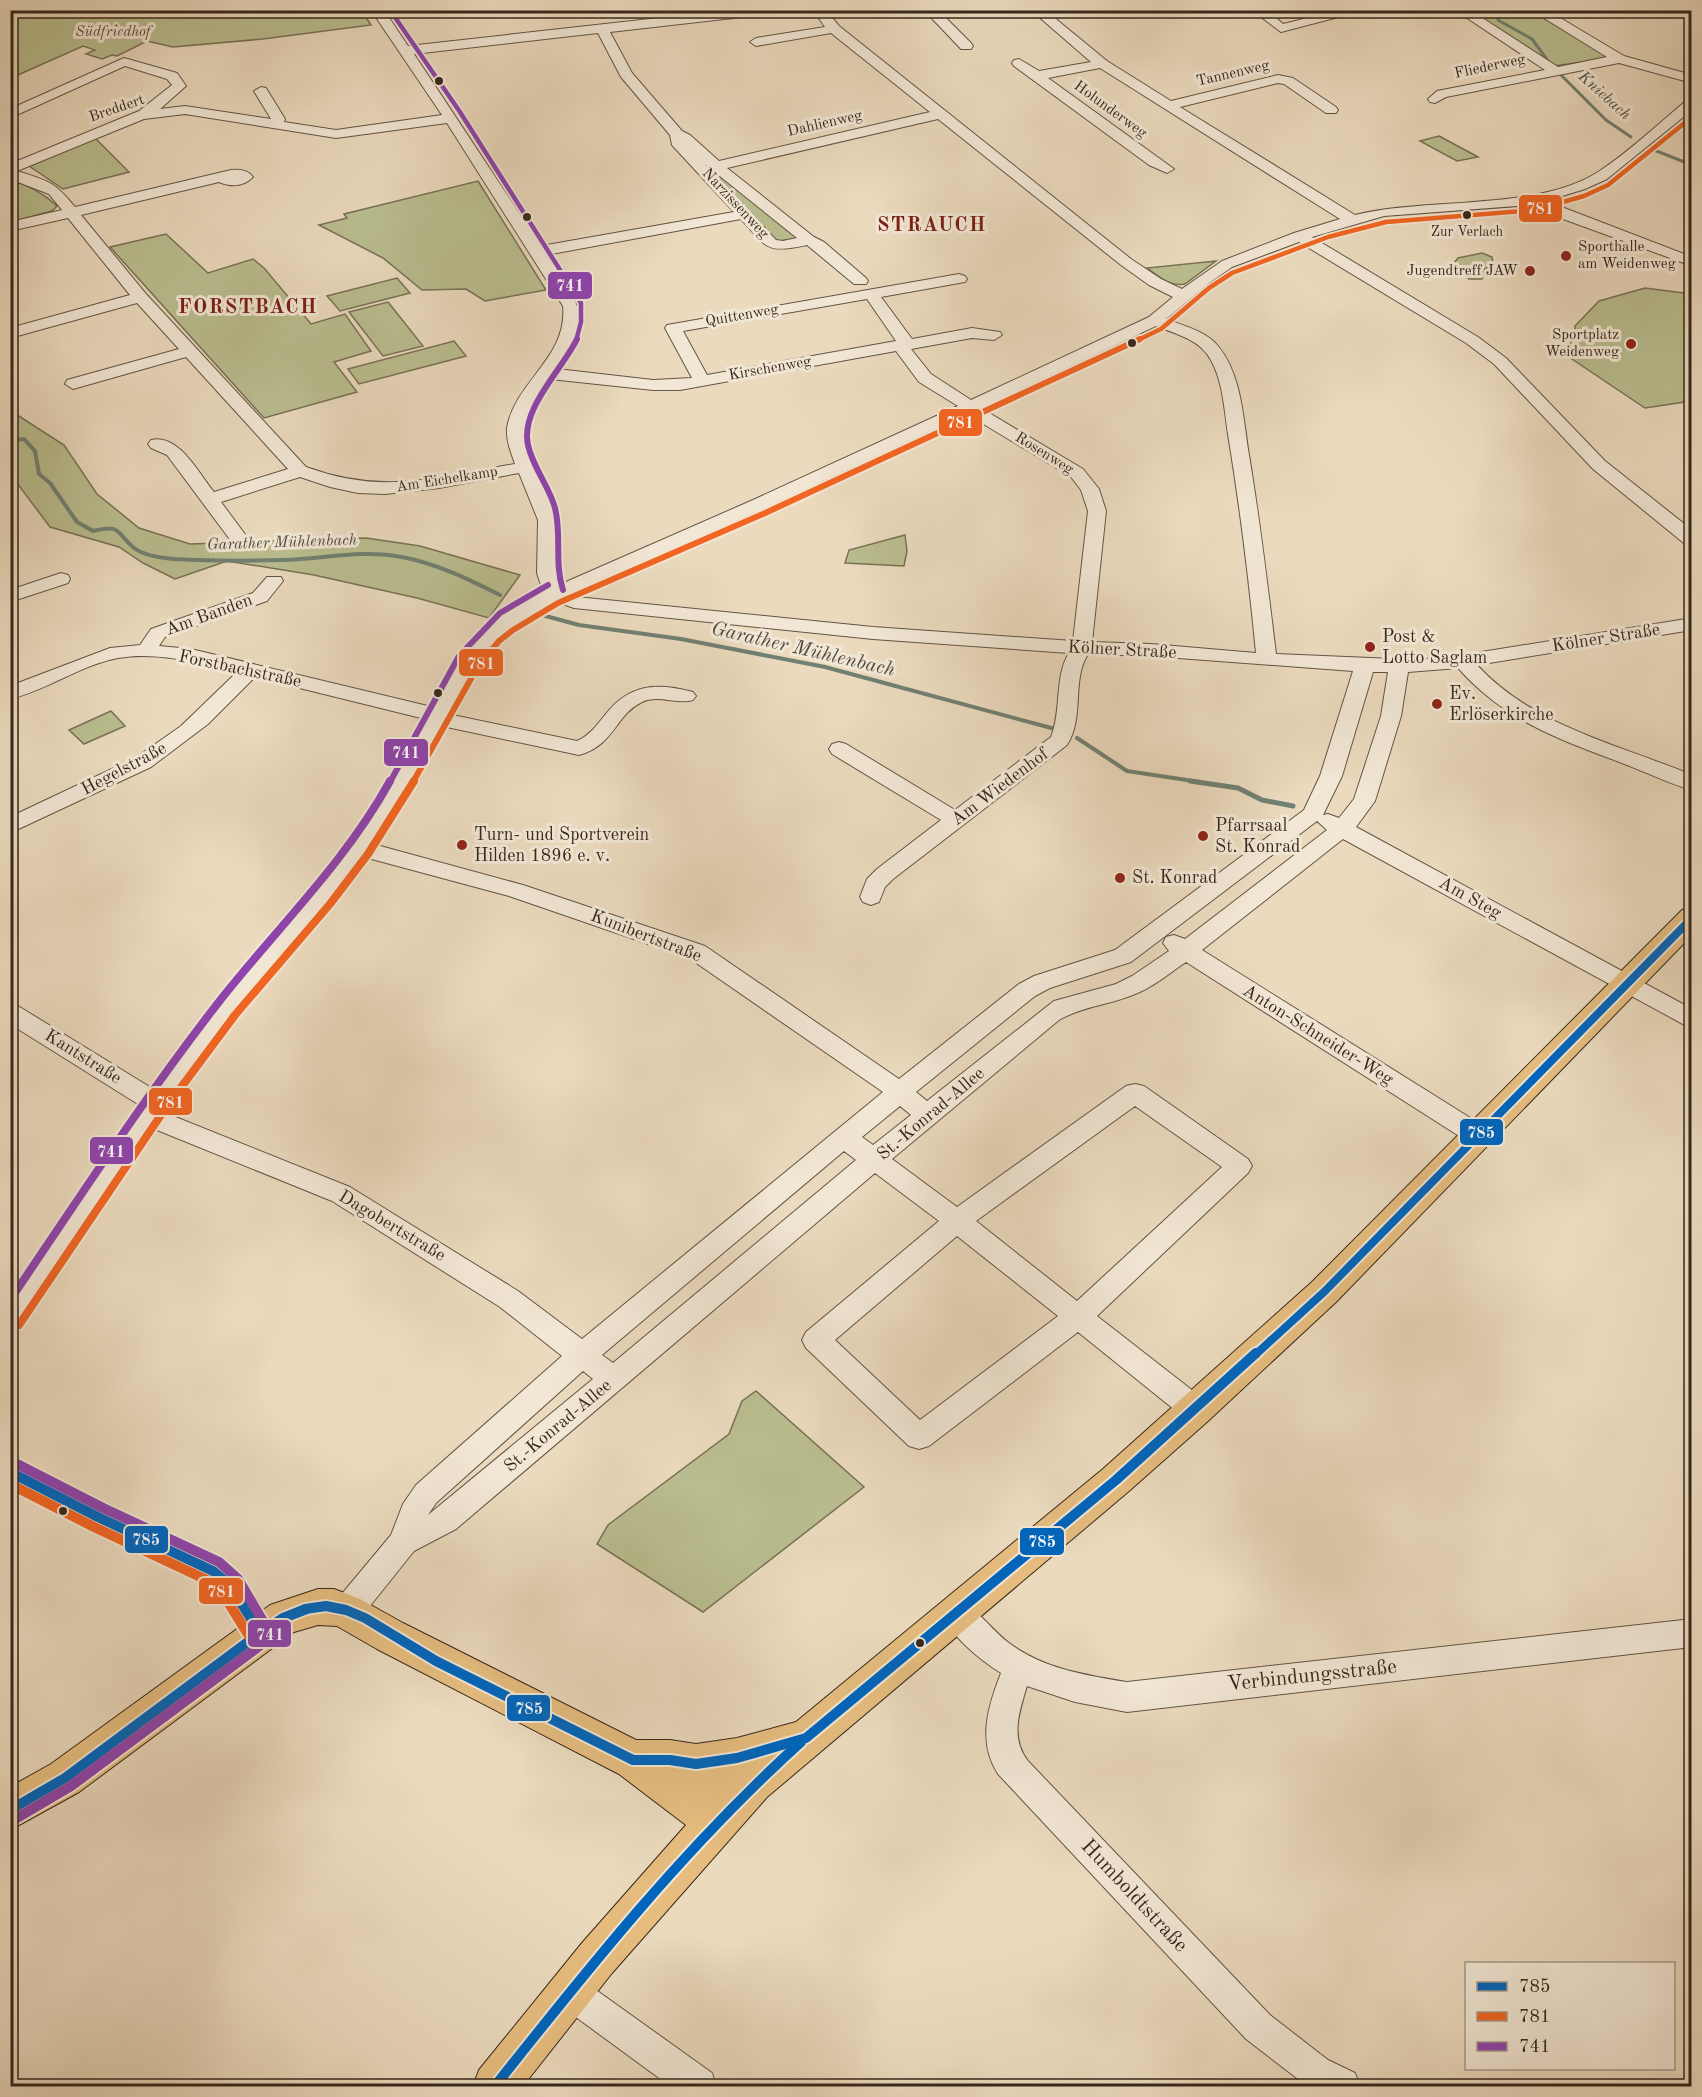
<svg xmlns="http://www.w3.org/2000/svg" width="1702" height="2097" font-family="'Old Standard TT',serif">
<rect width="100%" height="100%" fill="#ebdabe"/>
<filter id="stains"><feTurbulence type="fractalNoise" baseFrequency=".00333" numOctaves="4"/><feColorMatrix values="0 0 0 0 .2 0 0 0 0 .09 0 0 0 0 .02 0 0 0 .5 -.17"/></filter>
<radialGradient id="worn" r=".72"><stop offset=".6" stop-color="#630" stop-opacity="0"/><stop offset="1" stop-color="#630" stop-opacity=".3"/></radialGradient>
<g fill="#babe90" stroke="#787256" stroke-width="1.5">
<path d="M361,10L371,25L263,39L173,47L147,41L117,56L112,55L102,59L86,54L95,50L83,46L11,78V11Z"/>
<path d="M1467,11H1532L1606,55L1603,59L1554,66Z"/>
<path d="M1439,136L1478,157L1457,161L1420,141Z"/>
<path d="M95,138L129,172L63,189L29,166Z"/>
<path d="M683,142L796,237L794,239L779,241L774,239Z"/>
<path d="M11,180C29,185 43,193 57,206L52,211L11,222Z"/>
<path d="M478,181L546,290L485,301L466,289L422,290L383,258L319,225L347,218L344,214Z"/>
<path d="M166,234L208,273L253,259L264,268L311,324L345,314L371,351L334,362L357,392L264,418L110,247Z"/>
<path d="M1482,253L1492,257L1493,263L1485,269L1482,279H1469L1454,263L1458,258Z"/>
<path d="M1216,261L1185,284C1169,287 1160,277 1147,268Z"/>
<path d="M397,278L410,293L340,311L327,296Z"/>
<path d="M1645,288L1691,294V401L1645,408L1566,355L1575,333V326L1599,301Z"/>
<path d="M388,302L423,346L383,356L349,312Z"/>
<path d="M454,341L466,356L359,384L348,369Z"/>
<path d="M11,411L64,445L97,494L139,528L190,544L366,538L420,546L520,575L489,618L417,598L314,575L227,561L175,579L143,563L119,547L50,527L11,475Z"/>
<path d="M905,535L907,551L904,566L845,563L849,550Z"/>
<path d="M111,711L125,726L84,744L69,730Z"/>
<path d="M756,1391L864,1487L703,1612L597,1544L608,1525L729,1434L742,1401Z"/>
</g>
<g fill="none" stroke-linecap="round" stroke-linejoin="round">
<g stroke="#718072" stroke-width="3">
<path d="M1499,10L1498,20L1532,39L1548,61"/>
<path d="M1561,75L1606,120L1631,137"/>
<path d="M1654,150L1692,165"/>
</g>
<g stroke="#718072" stroke-width="4">
<path d="M10,437L14,440L24,439L35,451L39,474L50,483L77,522L93,531C122,524 115,532 134,548C143,555 163,558 174,559C210,561 247,561 284,560C324,559 360,549 402,557C438,564 468,579 500,595"/>
<path d="M542,615L579,625L681,639L825,667L1055,729"/>
<path d="M1077,738L1127,771L1200,782"/>
</g>
<path stroke="#718072" stroke-width="5" d="M1190,781L1238,788L1262,800L1293,806"/>
<defs>
<g id="minor">
<path d="M371,10H384L408,46L731,10H775L769,14L610,32L632,73L682,131L690,135L719,161L930,112L831,33L756,46L750,42L756,38L825,27L813,10H826L839,26L1131,259L1161,279L1182,289L1222,261L1294,233L1340,219L1100,68L1048,78L1174,169L1167,173L1149,165L1014,66L1012,63L1014,60L1019,59L1039,71L1091,62L1031,10H1045L1107,61L1171,101L1278,75L1293,78L1336,107L1338,110L1336,113H1326L1284,84L1278,83L1180,107L1355,215C1426,197 1538,211 1598,172C1629,152 1658,124 1687,100L1692,99V110L1607,179L1585,189L1546,201L1692,257V266L1552,215L1531,205L1384,216L1312,237L1478,337L1506,358L1605,461L1692,530V545L1685,544L1593,469L1494,364L1466,343L1299,242L1232,267L1209,283L1166,319C1184,326 1206,331 1218,346C1242,375 1243,419 1249,455C1260,521 1268,588 1276,654L1418,660L1463,655L1692,618V630L1477,665C1533,726 1617,744 1692,775V790C1670,784 1648,773 1627,765C1561,740 1506,722 1458,668L1408,672L1401,716L1375,801L1356,827L1692,1009V1029L1343,839L1202,950L1488,1129L1491,1136L1488,1143L1479,1146L1470,1143L1186,962C1168,974 1151,989 1130,996C1107,1005 1081,1007 1059,1020L892,1159L957,1207L1126,1086L1135,1084L1144,1086L1248,1159L1252,1166L1248,1173L1097,1316L1206,1401L1210,1410L1206,1419L1196,1422L1186,1419L1078,1332L929,1446L919,1449L909,1446L806,1348L802,1340L806,1332L939,1221L875,1173L456,1529L414,1551L358,1621L347,1625L336,1621L332,1611L336,1601L391,1535L403,1504L416,1485L562,1356L500,1307L332,1201L152,1128L20,1327L10,1330V1296L141,1106L10,1024V1004L18,1006L153,1089L219,1002L314,892L351,843L382,797L425,719L255,677L208,724L151,767L10,833V817L137,757L181,726L237,672C200,663 157,651 118,658C81,665 47,690 10,699V686L110,648L140,645L151,629L253,593L267,577H281L283,581L267,601L165,637L159,646L191,649L432,707C450,675 469,642 499,618C512,608 528,601 543,592L537,573L538,520L519,473L439,488L385,494L358,493L330,487L300,477L221,502L247,537L245,541H231L167,455L151,448L148,444L151,440C179,433 199,474 214,492L288,469L186,357L73,389L65,384L67,380L179,349L137,303L10,338V328L130,295L68,218L10,231V222L62,210L49,194L10,179V164L139,111L172,85L167,79L125,66L10,118V109L124,58L177,73L186,86L160,109L185,106L271,119L254,91L261,87L266,88L285,119L284,122L336,130L442,115ZM598,33L621,77L670,135L672,145L734,212L541,246L414,54ZM185,114L336,138L447,123L563,306C568,358 515,381 507,428C506,440 511,453 515,464C436,477 385,496 306,467L146,294L81,215L219,182C231,187 243,187 253,177C248,170 239,169 231,170L75,207C54,181 48,181 17,171L144,119ZM938,119L1121,265L1149,285L1173,297L1149,317L971,400L931,374L911,349L972,338L994,340L1002,335L1000,332L972,328L912,339L881,297L965,282L967,279L965,276L959,274L667,325L665,328L692,378L653,380L557,369C595,313 579,306 546,255L741,219C767,248 766,254 807,245L854,284H866L868,281L866,278L824,242L814,237L727,168ZM705,164L711,169L797,238L783,241L776,240ZM867,299L896,341L707,375L683,331ZM1156,326C1173,333 1195,338 1207,354C1223,376 1224,409 1228,434C1240,507 1249,580 1256,653L1151,644L1092,642L1106,511L1099,489L1083,469L981,408ZM896,351L919,382L958,406L753,500L559,585C553,563 559,541 556,520C554,507 547,496 542,485C519,436 519,424 550,379L653,390H680ZM967,414L1071,477L1081,490L1088,511L1073,641L873,627L577,597L570,594L765,508ZM554,601L574,608L873,639L1069,653C1054,677 1062,710 1051,737L955,810L846,744L839,742L832,744L829,749L832,754L941,820L877,869L867,879L860,897L863,902L871,905L879,902L885,887L893,879L1067,745C1085,717 1071,681 1088,654L1151,656L1353,671L1320,776L1304,810L1115,950L1034,976L1019,984L899,1079L705,946L523,885L373,844L403,799L442,726L579,755C615,745 615,715 642,702C658,694 677,705 693,700L696,696L693,692C656,682 629,684 605,715C597,725 589,736 577,741L448,714C465,682 484,646 514,625C527,616 541,609 554,601ZM1373,672H1388L1381,716L1354,799L1339,818L1328,814L1323,815L1342,776ZM1317,821L1327,830L1185,939L1174,935L1166,937L1163,943L1169,951L1132,976L1116,984L1054,1001L927,1101L916,1092L1035,996L1050,988L1131,962ZM364,857L509,896L689,958L883,1092L582,1339L518,1291L350,1187L163,1112C225,1023 299,944 364,857ZM900,1106L911,1115L873,1145L862,1137ZM1135,1106L1222,1167L1077,1301L976,1221ZM844,1151L856,1160L613,1363L602,1355ZM957,1236L1058,1316L920,1420L835,1340ZM583,1371L593,1379L428,1515L436,1503Z"/>
<path d="M924,10H938L971,43L973,46L971,49H961Z"/>
<path d="M1252,10H1267L1283,24L1340,10H1365L1281,32Z"/>
<path d="M1455,10H1470L1558,67L1607,57L1531,10H1547L1624,56L1692,75V83L1619,63L1446,97L1435,103L1430,102L1428,99L1437,91L1545,70Z"/>
<path d="M61,573L68,575L70,579L68,583L10,602V590Z"/>
<path d="M10,1459L224,1561C246,1580 263,1606 275,1633L271,1643L260,1647L249,1643L219,1595L202,1581L10,1486Z"/>
<path d="M956,1599C977,1607 991,1630 1009,1643C1044,1669 1085,1675 1127,1682L1692,1619V1647L1127,1712L1075,1702L1027,1686C1019,1712 1010,1738 1028,1761L1270,2015L1328,2060L1355,2073L1360,2086H1307L1246,2039L998,1774C977,1742 988,1706 1001,1673C979,1659 952,1637 941,1613L945,1603Z"/>
<path d="M570,1975L582,1980L712,2073L716,2086H670L558,2004L553,1992L558,1980Z"/>
</g>
<path id="major" d="M1692,907V935L1336,1302L1208,1421L1129,1491L767,1797L612,1973L523,2086H473L479,2070L582,1943L686,1825L619,1774L377,1649L337,1626L318,1625L294,1632L79,1792L10,1830V1787L51,1764L270,1605L318,1589H334L360,1599L403,1623L636,1740H670L696,1744L737,1738L796,1722L1103,1469L1312,1282L1682,910Z"/>
</defs>
<use href="#minor" stroke="#635444" stroke-width="2"/>
<use href="#major" stroke="#36271b" stroke-width="2"/>
<use href="#minor" fill="#f2e7d5" fill-rule="evenodd"/>
<use href="#major" fill="#e6bd7f" fill-rule="evenodd"/>
<defs>
<path id="bus-1-far1" d="M1255,1355L1324,1292L1692,918"/>
<g id="bus-1">
<path d="M10,1472L98,1517L213,1571L230,1585L260,1633"/>
<path d="M260,1633L286,1617L305,1609L326,1606L346,1610L365,1618L436,1661L633,1760H670L696,1764L737,1758L806,1738L1116,1480L1256,1353"/>
<path d="M10,1810L65,1778L260,1633L283,1618L307,1609"/>
<path d="M495,2086C591,1965 686,1846 801,1742"/>
</g>
<path id="bus-2-far3" d="M1136,341L1161,329L1209,288L1232,273L1328,237L1386,222L1535,210L1584,196L1608,185L1692,117"/>
<path id="bus-2-far2" d="M413,782L477,668L499,641L513,630L558,603L763,514L1140,339"/>
<path id="bus-2-far1" d="M19,1325L165,1109L235,1015L330,904L368,854L414,781"/>
<g id="bus-2">
<path d="M10,1484L94,1527L207,1580L222,1592L251,1639"/>
<path d="M15,1819L71,1786L266,1641"/>
</g>
<path id="bus-3-far3" d="M390,10L460,112L581,303V322L576,341"/>
<g id="bus-3-far2">
<path d="M563,590C554,563 562,535 555,508C549,486 533,468 528,445C520,409 562,370 577,339"/>
<path d="M390,782L459,656L500,613L548,585"/>
</g>
<path id="bus-3-far1" d="M10,1300C78,1200 144,1098 218,1003C276,929 345,863 390,781"/>
<path id="bus-3" d="M15,1463L103,1508L219,1562L238,1579L270,1633L266,1641L71,1786L15,1819"/>
</defs>
<use href="#bus-1-far1" stroke="#f2e7d5" stroke-width="12"/>
<use href="#bus-1" stroke="#f2e7d5" stroke-width="14"/>
<use href="#bus-2-far3" stroke="#f2e7d5" stroke-width="8"/>
<use href="#bus-2-far2" stroke="#f2e7d5" stroke-width="10"/>
<use href="#bus-2-far1" stroke="#f2e7d5" stroke-width="12"/>
<use href="#bus-2" stroke="#f2e7d5" stroke-width="14"/>
<use href="#bus-3-far3" stroke="#f2e7d5" stroke-width="8"/>
<use href="#bus-3-far2" stroke="#f2e7d5" stroke-width="10"/>
<use href="#bus-3-far1" stroke="#f2e7d5" stroke-width="12"/>
<use href="#bus-3" stroke="#f2e7d5" stroke-width="14"/>
<use href="#bus-1-far1" stroke="#0065bd" stroke-width="8"/>
<use href="#bus-1" stroke="#0065bd" stroke-width="10"/>
<use href="#bus-2-far3" stroke="#f26522" stroke-width="4.5"/>
<use href="#bus-2-far2" stroke="#f26522" stroke-width="6"/>
<use href="#bus-2-far1" stroke="#f26522" stroke-width="8"/>
<use href="#bus-2" stroke="#f26522" stroke-width="10"/>
<use href="#bus-3-far3" stroke="#8e44ad" stroke-width="4.5"/>
<use href="#bus-3-far2" stroke="#8e44ad" stroke-width="6"/>
<use href="#bus-3-far1" stroke="#8e44ad" stroke-width="8"/>
<use href="#bus-3" stroke="#8e44ad" stroke-width="10"/>
</g>
<g fill="#36271b" stroke="#f2e7d5" stroke-width="2">
<circle cx="439" cy="81" r="5"/>
<circle cx="1467" cy="215" r="5"/>
<circle cx="527" cy="217" r="5"/>
<circle cx="1132" cy="343" r="5"/>
<circle cx="438" cy="693" r="5"/>
<circle cx="63" cy="1511" r="5"/>
<circle cx="920" cy="1643" r="5"/>
</g>
<g fill="#8f2418" stroke="#f2e7d5" stroke-width="2">
<circle cx="1566" cy="256" r="6"/>
<circle cx="1530" cy="271" r="6"/>
<circle cx="1631" cy="344" r="6"/>
<circle cx="1370" cy="647" r="6"/>
<circle cx="1437" cy="704" r="6"/>
<circle cx="1203" cy="836" r="6"/>
<circle cx="462" cy="845" r="6"/>
<circle cx="1120" cy="878" r="6"/>
</g>
<g text-anchor="middle" dominant-baseline="central" stroke-width="6" stroke-linejoin="round" paint-order="stroke">
<g font-size="14" fill="#36271b" stroke="#f2e7d5">
<text x="1467" y="232">Zur Verlach</text>
</g>
<g font-size="15" font-style="italic" fill="#574d38" stroke="#f2e7d5">
<text x="113" y="32">Südfriedhof</text>
</g>
<g font-size="15" fill="#36271b" stroke="#f2e7d5">
<text transform="translate(1490 67) rotate(-12)">Fliederweg</text>
<text transform="translate(1233 74) rotate(-13)">Tannenweg</text>
<text transform="translate(117 109) rotate(-19)">Breddert</text>
<text transform="translate(1110 110) rotate(36)">Holunderweg</text>
<text transform="translate(825 124) rotate(-13)">Dahlienweg</text>
<text transform="translate(735 204) rotate(47)">Narzissenweg</text>
<text transform="translate(742 316) rotate(-10)">Quittenweg</text>
<text transform="translate(770 369) rotate(-10)">Kirschenweg</text>
<text transform="translate(1044 454) rotate(32)">Rosenweg</text>
<text transform="translate(447 480) rotate(-9)">Am Eichelkamp</text>
</g>
<g font-size="15" fill="#36271b" stroke="#f2e7d5" text-anchor="end">
<text x="1578" y="247" text-anchor="start">Sporthalle<tspan x="1578" dy="17">am Weidenweg</tspan></text>
<text x="1518" y="271">Jugendtreff JAW</text>
<text x="1619" y="335">Sportplatz<tspan x="1619" dy="17">Weidenweg</tspan></text>
</g>
<g font-size="16" font-style="italic" fill="#4f4c3f" stroke="#f2e7d5">
<text transform="translate(1604 96) rotate(42)">Kniebach</text>
<text transform="translate(282 543) rotate(-2)">Garather Mühlenbach</text>
</g>
<g font-size="18" fill="#36271b" stroke="#f2e7d5">
<text transform="translate(209 615) rotate(-20)">Am Banden</text>
<text transform="translate(1606 638) rotate(-9)">Kölner Straße</text>
<text transform="translate(1122 650) rotate(3)">Kölner Straße</text>
<text transform="translate(240 669) rotate(12)">Forstbachstraße</text>
<text transform="translate(124 769) rotate(-28)">Hegelstraße</text>
<text transform="translate(1000 787) rotate(-37)">Am Wiedenhof</text>
<text transform="translate(1470 898) rotate(29)">Am Steg</text>
<text transform="translate(646 936) rotate(21)">Kunibertstraße</text>
<text transform="translate(1318 1035) rotate(32)">Anton-Schneider-Weg</text>
<text transform="translate(83 1057) rotate(32)">Kantstraße</text>
<text transform="translate(931 1114) rotate(-40)">St.-Konrad-Allee</text>
<text transform="translate(392 1226) rotate(31)">Dagobertstraße</text>
<text transform="translate(558 1426) rotate(-40)">St.-Konrad-Allee</text>
</g>
<g font-size="18" fill="#36271b" stroke="#f2e7d5" text-anchor="start">
<text x="1382" y="637">Post &amp;<tspan x="1382" dy="21">Lotto Saglam</tspan></text>
<text x="1449" y="694">Ev.<tspan x="1449" dy="21">Erlöserkirche</tspan></text>
<text x="1215" y="826">Pfarrsaal<tspan x="1215" dy="21">St. Konrad</tspan></text>
<text x="474" y="835">Turn- und Sportverein<tspan x="474" dy="21">Hilden 1896 e. v.</tspan></text>
<text x="1132" y="878">St. Konrad</text>
</g>
<g font-size="20" font-weight="bold" letter-spacing="1.5" fill="#7a1f14" stroke="#f2e7d5">
<text x="932" y="226">STRAUCH</text>
<text x="248" y="308">FORSTBACH</text>
</g>
<g font-size="20" font-style="italic" fill="#4f4c3f" stroke="#f2e7d5">
<text transform="translate(803 650) rotate(13)">Garather Mühlenbach</text>
</g>
<g font-size="21" fill="#36271b" stroke="#f2e7d5">
<text transform="translate(1312 1676) rotate(-6)">Verbindungsstraße</text>
<text transform="translate(1134 1896) rotate(47)">Humboldtstraße</text>
</g>
</g>
<g stroke="#f2e7d5" stroke-width="2">
<rect x="1518" y="194" width="45" height="29" rx="6" fill="#f26522"/>
<rect x="547" y="271" width="46" height="29" rx="6" fill="#8e44ad"/>
<rect x="938" y="408" width="45" height="29" rx="6" fill="#f26522"/>
<rect x="458" y="648" width="46" height="29" rx="6" fill="#f26522"/>
<rect x="383" y="738" width="46" height="29" rx="6" fill="#8e44ad"/>
<rect x="148" y="1087" width="45" height="29" rx="6" fill="#f26522"/>
<rect x="1459" y="1118" width="45" height="28" rx="6" fill="#0065bd"/>
<rect x="89" y="1136" width="45" height="29" rx="6" fill="#8e44ad"/>
<rect x="124" y="1525" width="45" height="29" rx="6" fill="#0065bd"/>
<rect x="1019" y="1527" width="46" height="29" rx="6" fill="#0065bd"/>
<rect x="198" y="1577" width="46" height="28" rx="6" fill="#f26522"/>
<rect x="247" y="1619" width="45" height="29" rx="6" fill="#8e44ad"/>
<rect x="506" y="1694" width="45" height="28" rx="6" fill="#0065bd"/>
</g>
<g font-size="16" text-anchor="middle" font-weight="bold" fill="#fff">
<text x="1540" y="214">781</text>
<text x="570" y="291">741</text>
<text x="960" y="428">781</text>
<text x="481" y="669">781</text>
<text x="406" y="758">741</text>
<text x="170" y="1108">781</text>
<text x="1481" y="1138">785</text>
<text x="111" y="1157">741</text>
<text x="146" y="1545">785</text>
<text x="1042" y="1547">785</text>
<text x="221" y="1597">781</text>
<text x="270" y="1640">741</text>
<text x="529" y="1714">785</text>
</g>
<rect width="1702" height="2097" fill="none" stroke="#ebdabe" stroke-width="36"/>
<rect x="12" y="12" width="1678" height="2073" fill="none" stroke="#36271b" stroke-width="3"/>
<rect x="18" y="18" width="1666" height="2061" fill="none" stroke="#36271b" stroke-width="1.5"/>
<rect x="1465" y="1962" width="210" height="108" fill="#f2e7d5" stroke="#a79a8b" stroke-width="1.5"/>
<rect x="1477" y="1982" width="30" height="9" fill="#0065bd" stroke="#a79a8b" stroke-width="1.5"/>
<text x="1519" y="1992" font-size="18" fill="#36271b">785</text>
<rect x="1477" y="2012" width="30" height="9" fill="#f26522" stroke="#a79a8b" stroke-width="1.5"/>
<text x="1519" y="2022" font-size="18" fill="#36271b">781</text>
<rect x="1477" y="2042" width="30" height="9" fill="#8e44ad" stroke="#a79a8b" stroke-width="1.5"/>
<text x="1519" y="2052" font-size="18" fill="#36271b">741</text>
<rect width="100%" height="100%" filter="url(#stains)"/>
<rect width="100%" height="100%" fill="url(#worn)"/>
</svg>
